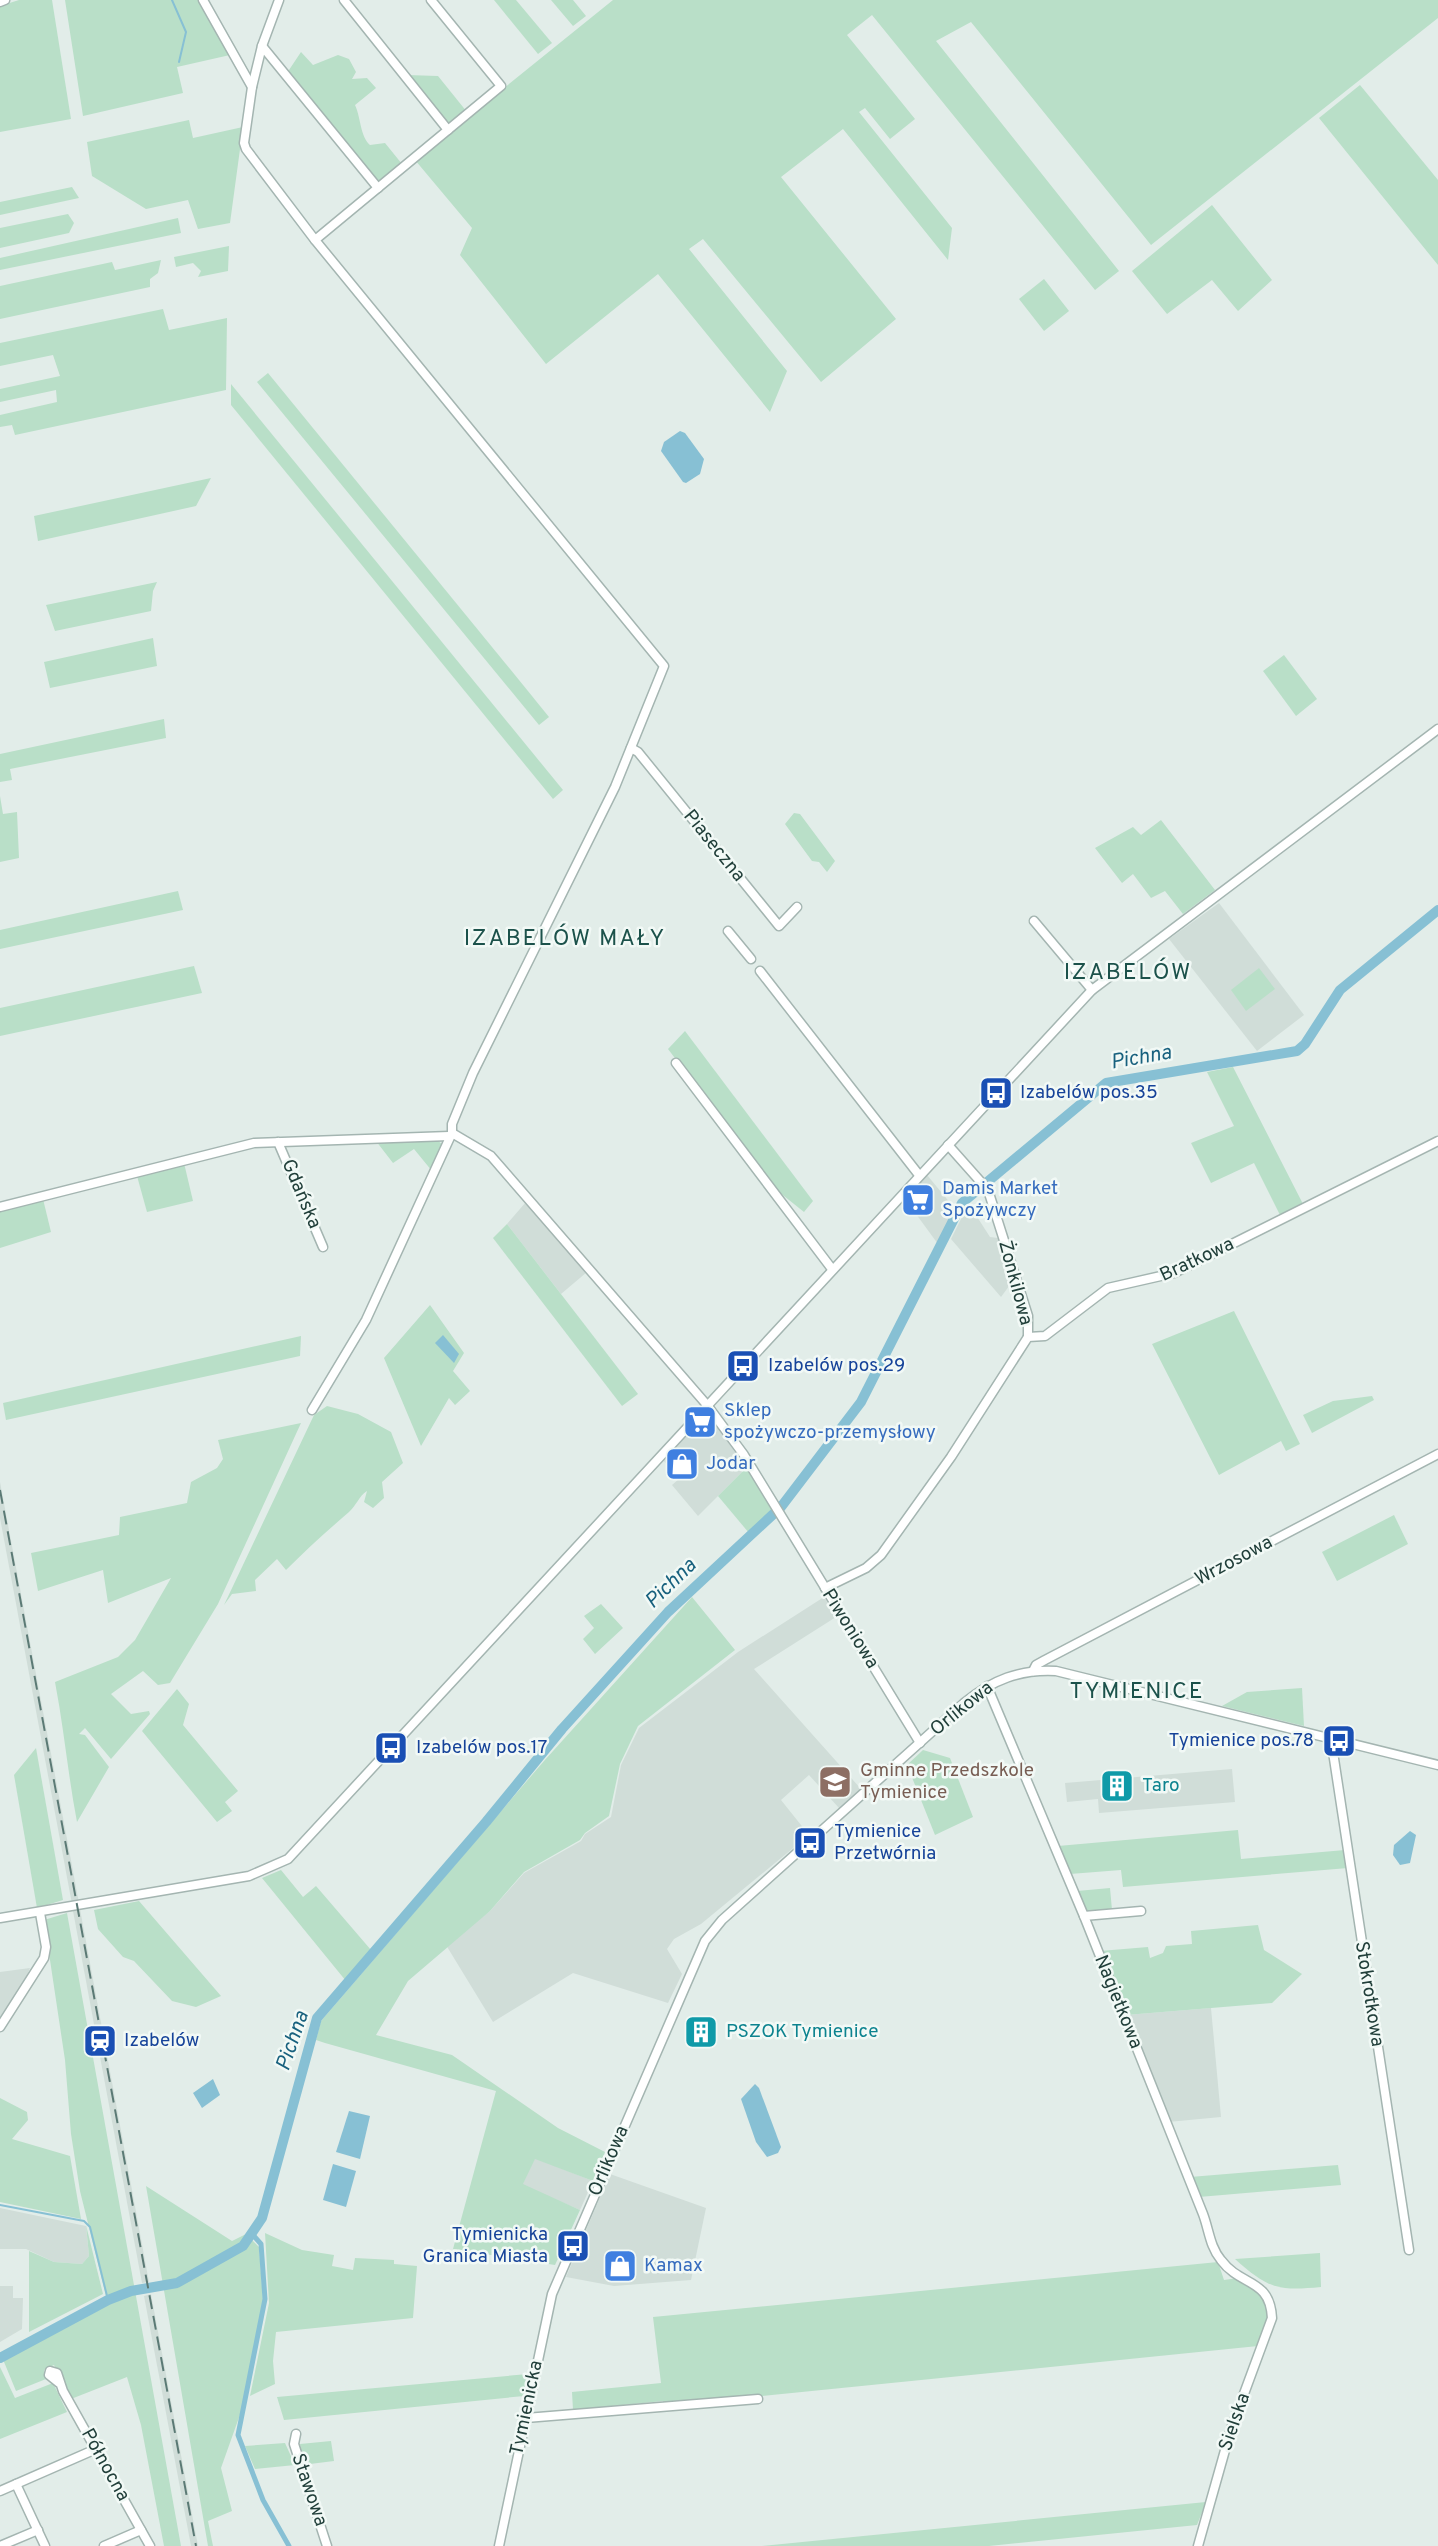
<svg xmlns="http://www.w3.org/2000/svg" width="1438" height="2546" font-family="Overpass,sans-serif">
<rect width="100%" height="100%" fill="#e2ede9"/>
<g fill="#d0ddd8">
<path d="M1219,903L1304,1015L1257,1051L1169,939Z"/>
<path d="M927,1175L956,1210L938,1244L905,1199Z"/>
<path d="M526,1202L587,1272L561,1294L507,1224Z"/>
<path d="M972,1209L990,1237L998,1238L1012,1282L1001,1297L951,1239L962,1217Z"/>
<path d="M705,1414L709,1415L746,1468L698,1516L672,1485L679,1479L664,1461Z"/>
<path d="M0,1482L79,1903L72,1904L0,1518Z"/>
<path d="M824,1597L836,1617L754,1669L861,1789L839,1808L809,1775L781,1800L809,1835L701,1924L674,1939L667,1949L682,1974L668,2003L573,1973L493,2022L446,1945L490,1911L524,1873L581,1841L585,1834L611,1817L621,1765L639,1728L738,1652Z"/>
<path d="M1232,1769L1235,1802L1099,1813L1098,1799L1067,1802L1065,1783Z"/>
<path d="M80,1909L149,2282L142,2283L73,1911Z"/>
<path d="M30,1968L24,1983L0,2020V1972Z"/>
<path d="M1211,2008L1221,2117L1168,2122L1126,2015Z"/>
<path d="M535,2158L593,2181L580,2210L522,2185Z"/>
<path d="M610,2174L706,2208L691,2280L614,2286L566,2277Z"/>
<path d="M0,2208L86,2226L89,2256L82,2264L54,2262L26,2249H0Z"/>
<path d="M0,2286H13V2298H23L22,2329L0,2342Z"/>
<path d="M151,2294L198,2546H191L144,2296Z"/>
</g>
<g fill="#b9dfc8">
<path d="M19,0H52L71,119L0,132V6Z"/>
<path d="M65,0H200L230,55L177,67L183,93L83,116Z"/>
<path d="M494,0H516L552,43L538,54Z"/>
<path d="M551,0H573L586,16L573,26Z"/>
<path d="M613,0H1438V18L1151,245L971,22L936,41L1119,271L1095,290L872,15L847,35L915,119L890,139L865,108L859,112L952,228L948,260L843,129L781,177L896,319L821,382L703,239L689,249L787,371L770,412L658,274L546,364L460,255L472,228L415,160Z"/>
<path d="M301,52L313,65L338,55L349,59L356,72L352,79L367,78L376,88L355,105C361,118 360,136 370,145L385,143L402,164L378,184L287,73Z"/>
<path d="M407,75L438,76L467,112L449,127Z"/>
<path d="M1360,85L1438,180V265L1319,118Z"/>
<path d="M189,120L193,138L243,127L230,223L198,229L188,200L146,209L92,176L87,142Z"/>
<path d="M72,187L79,198L0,215V202Z"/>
<path d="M1212,205L1272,280L1238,311L1212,280L1167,314L1132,271Z"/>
<path d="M68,214L74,223L69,233L0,248V228Z"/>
<path d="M178,218L181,233L0,270V258Z"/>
<path d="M229,246L228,271L198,277L201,271L193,263L176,267L174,257Z"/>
<path d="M161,260L158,273L150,279V287L0,319V286L112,262L115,270Z"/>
<path d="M1044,279L1069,311L1044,331L1019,299Z"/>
<path d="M163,309L169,330L227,318L226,390L15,435L12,425L0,427V415L57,402L56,390L0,402V389L60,376L53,355L0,366V343Z"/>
<path d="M268,373L519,680L549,717L539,725L257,382Z"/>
<path d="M231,384L563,790L553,799L231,405Z"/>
<path d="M211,478L196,506L38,541L34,516Z"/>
<path d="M157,582L153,591L151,611L55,631L46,605Z"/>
<path d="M153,638L157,666L50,688L44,662Z"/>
<path d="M1284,655L1317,699L1296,716L1263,671Z"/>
<path d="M164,719L166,738L10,769L12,780L0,782V754Z"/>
<path d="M0,796L3,814L17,812L19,858L0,862Z"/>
<path d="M794,813L800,814L835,861L827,872L819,862L812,861L785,824Z"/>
<path d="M1161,820L1215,890L1183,914L1165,891L1151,898L1133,874L1122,883L1095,848L1133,827L1141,835Z"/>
<path d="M178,891L183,910L0,949V930Z"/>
<path d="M194,966L202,993L0,1036V1008Z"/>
<path d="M1259,968L1275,989L1246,1011L1231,990Z"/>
<path d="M685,1031L813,1201L804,1212L774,1188L668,1049Z"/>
<path d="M1233,1067L1303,1204L1280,1215L1254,1163L1211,1183L1191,1143L1234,1126L1207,1072Z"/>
<path d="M436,1139L443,1145L432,1171L414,1149L393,1163L376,1141Z"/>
<path d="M184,1163L193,1201L147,1212L137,1176Z"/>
<path d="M43,1199L51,1232L0,1248V1209Z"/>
<path d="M507,1224L638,1394L622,1406L493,1238Z"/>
<path d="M430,1305L464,1353L453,1371L470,1391L455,1405L449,1398L421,1446L384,1358Z"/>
<path d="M1234,1311L1300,1444L1286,1451L1281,1441L1219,1475L1152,1344Z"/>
<path d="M301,1336L300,1356L6,1420L3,1403Z"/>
<path d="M1372,1396L1374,1400L1312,1433L1303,1415L1333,1401Z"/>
<path d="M327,1406L358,1414L391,1432L403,1463L382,1482L384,1498L373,1508L364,1502L367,1491C358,1497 357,1505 349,1512C327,1531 307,1549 286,1570L277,1559L255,1580L256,1591L232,1594L224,1605L314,1415Z"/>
<path d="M301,1423L218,1604L170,1683L158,1685L143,1671L111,1694L131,1714L149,1711L150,1714L111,1759L85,1728L79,1734L85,1735L109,1767L77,1822C68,1775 64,1729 55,1682L118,1657L135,1640L171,1578L108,1603L103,1570L38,1591L31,1553L119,1535L120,1517L187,1503L191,1482L217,1468L223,1459L218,1440Z"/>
<path d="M746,1468L772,1510L749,1533L718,1496Z"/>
<path d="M1394,1515L1408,1544L1337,1581L1322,1552Z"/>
<path d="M692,1597L735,1650L638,1726L620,1764L609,1816L585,1833L580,1840L524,1872L490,1911L408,1981L376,2035L452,2055L558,2128L605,2152L593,2181L535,2159L523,2184L580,2210L555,2265L453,2249L496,2091L325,2043L316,2040L321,2021L544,1761Z"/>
<path d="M601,1604L623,1628L595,1654L583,1639L594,1628L584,1616Z"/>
<path d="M1302,1688L1304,1726L1222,1706L1247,1692Z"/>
<path d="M177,1689L189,1704L183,1725L238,1791L225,1802L232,1811L217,1822L142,1731Z"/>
<path d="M36,1748L63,1900L37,1908L14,1775Z"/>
<path d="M923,1750L950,1758L973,1817L935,1835L907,1765Z"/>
<path d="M1238,1830L1241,1859L1345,1850L1348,1868L1123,1887L1121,1870L1070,1874L1058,1846Z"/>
<path d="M281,1870L303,1897L316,1886L371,1950L346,1981L262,1878Z"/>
<path d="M1110,1888L1112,1910L1085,1912L1077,1891Z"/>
<path d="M139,1901L221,1996L196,2007L172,2001L134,1961L123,1957L98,1929L94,1910Z"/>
<path d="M67,1913L181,2546H164L141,2425L127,2377L71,2399L54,2365L44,2370L46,2379L16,2391L2,2357L107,2300L80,2191L71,2134L65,2060L44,1920Z"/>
<path d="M1258,1925L1264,1950L1302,1974L1272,2003L1126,2015L1100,1951L1148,1947L1150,1958L1163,1953L1166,1946L1192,1944L1191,1931Z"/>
<path d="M0,2098L27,2112L28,2120L12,2139L70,2156L81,2219L0,2202Z"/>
<path d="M1338,2165L1341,2185L1199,2197L1190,2177Z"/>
<path d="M146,2186L232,2241L246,2234L259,2247L263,2300L242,2409L221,2468L232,2511L208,2521L213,2546H208Z"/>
<path d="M86,2225L103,2294L29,2332V2251L54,2262L82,2264L89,2256Z"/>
<path d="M265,2233L302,2250L334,2255L332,2266L353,2270L355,2258L394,2260V2264L417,2266L413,2318L276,2332L273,2361L275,2384L250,2396L269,2303Z"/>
<path d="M1320,2253L1321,2287C1279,2291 1268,2289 1235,2259Z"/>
<path d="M1218,2262L1224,2280L1238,2278L1266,2297L1268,2319L1258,2346L664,2406L663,2401L573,2410L572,2392L661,2383L653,2317Z"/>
<path d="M0,2367L15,2398L53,2383L67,2412L0,2439Z"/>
<path d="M528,2374L524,2396L284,2420L277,2397Z"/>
<path d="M331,2441L334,2461L302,2465L300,2444Z"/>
<path d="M285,2443L295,2465L255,2469L245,2446Z"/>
<path d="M1206,2502L1197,2525L989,2546H762Z"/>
</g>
<g fill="#87c0d4">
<path d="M680,431L685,433L704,459L700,474L686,483L683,482L661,451L664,442Z"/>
<path d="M443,1335L459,1354L454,1363L435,1343Z"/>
<path d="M1410,1831L1416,1835L1410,1863L1400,1865L1393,1855L1394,1845Z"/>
<path d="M213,2079L220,2095L202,2108L193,2093Z"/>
<path d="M755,2084L759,2088L781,2147L778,2153L767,2157L756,2142L741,2099Z"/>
<path d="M349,2111L370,2116L360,2159L336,2152Z"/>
<path d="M333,2164L356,2171L346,2207L323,2200Z"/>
</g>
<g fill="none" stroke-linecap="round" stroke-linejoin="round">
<g stroke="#87c0d4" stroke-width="2">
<path d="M172,0L186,32L179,62"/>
<path d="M0,2205L84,2221L90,2227L108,2300"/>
</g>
<path stroke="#87c0d4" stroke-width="5" d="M253,2235L261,2244L265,2299L238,2435L263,2500L289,2546"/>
<path stroke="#87c0d4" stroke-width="10" d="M0,2358L108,2300L131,2291L177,2283L243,2246L262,2218L317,2018L486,1822L562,1729L668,1612L781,1507L861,1402L962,1203L1106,1083L1297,1051L1305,1044L1340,990L1438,910"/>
<defs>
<g id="minor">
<path d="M203,0L252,87L244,143L246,149L315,240L664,666L615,787L473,1073L452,1124V1133L366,1320L312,1410"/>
<path d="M344,0L448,130"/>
<path d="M0,2L5,0"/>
<path d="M262,46L378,188"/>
<path d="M252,87L262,46L279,0"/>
<path d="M315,240L501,86L431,0"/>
<path d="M631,748L638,752L779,926L797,907"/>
<path d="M1034,921L1092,990"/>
<path d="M728,931L751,959"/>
<path d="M760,971L919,1175"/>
<path d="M676,1063L832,1269"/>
<path d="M452,1133L491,1156L707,1405L744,1455L920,1743"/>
<path d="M278,1142L323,1247"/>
<path d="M948,1145L988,1190L1028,1316V1337"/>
<path d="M0,1207L254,1143L449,1136"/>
<path d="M825,1588L866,1568L881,1555L951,1457L1028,1337L1045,1336L1108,1288L1174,1273L1438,1141"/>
<path d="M1033,1671L1036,1665L1045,1660L1438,1454"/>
<path d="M987,1686L1084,1916L1203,2214C1209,2230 1210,2247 1221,2260C1241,2287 1270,2278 1272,2318L1231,2429L1198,2546"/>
<path d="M1331,1739L1409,2250"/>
<path d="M1084,1916L1141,1911"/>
<path d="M0,1918L249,1876L288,1859L1092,990L1438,729"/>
<path d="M0,2027L44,1958L46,1947L40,1913"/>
<path d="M59,2383L49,2375L50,2371L57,2373L63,2391L150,2546"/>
<path d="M526,2418L758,2399"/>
<path d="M296,2434L294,2444L327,2546"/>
<path d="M16,2484L45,2546"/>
<path d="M0,2491L96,2449"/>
<path d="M0,2546L38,2530"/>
<path d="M104,2546L141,2530"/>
<path d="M499,2546L552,2294L705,1941L722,1920L964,1703C992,1680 1020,1669 1056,1671L1438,1765"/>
</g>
</defs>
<use href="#minor" stroke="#a4b5b1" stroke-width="11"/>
<use href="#minor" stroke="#fff" stroke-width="8"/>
<path stroke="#5b7a75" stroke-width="2" stroke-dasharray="14 7" stroke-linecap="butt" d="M0,1490L196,2546"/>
</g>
<defs>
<symbol id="bus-square" viewBox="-11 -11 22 22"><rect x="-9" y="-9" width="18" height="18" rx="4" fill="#1a4fb4" stroke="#f2f9f6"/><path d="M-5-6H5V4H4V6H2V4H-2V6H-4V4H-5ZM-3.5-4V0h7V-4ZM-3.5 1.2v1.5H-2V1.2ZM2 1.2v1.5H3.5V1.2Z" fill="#fff"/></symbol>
<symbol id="supermarket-square" viewBox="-11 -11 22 22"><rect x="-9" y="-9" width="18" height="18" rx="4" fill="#3f7fe0" stroke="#f2f9f6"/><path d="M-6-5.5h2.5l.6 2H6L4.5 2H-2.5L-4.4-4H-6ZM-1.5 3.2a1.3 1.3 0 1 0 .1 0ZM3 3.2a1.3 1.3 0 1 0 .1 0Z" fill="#fff"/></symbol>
<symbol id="shop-square" viewBox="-11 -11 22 22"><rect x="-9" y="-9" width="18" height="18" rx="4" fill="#3f7fe0" stroke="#f2f9f6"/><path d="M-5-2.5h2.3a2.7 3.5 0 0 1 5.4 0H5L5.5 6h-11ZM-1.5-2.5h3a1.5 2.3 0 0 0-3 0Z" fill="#fff"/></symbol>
<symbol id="school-square" viewBox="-11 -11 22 22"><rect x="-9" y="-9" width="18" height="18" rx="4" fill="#8d6e63" stroke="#f2f9f6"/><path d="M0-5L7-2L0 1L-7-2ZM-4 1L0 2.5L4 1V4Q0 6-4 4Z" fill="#fff"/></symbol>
<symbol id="building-square" viewBox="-11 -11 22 22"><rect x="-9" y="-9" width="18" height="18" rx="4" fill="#0f9aa8" stroke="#f2f9f6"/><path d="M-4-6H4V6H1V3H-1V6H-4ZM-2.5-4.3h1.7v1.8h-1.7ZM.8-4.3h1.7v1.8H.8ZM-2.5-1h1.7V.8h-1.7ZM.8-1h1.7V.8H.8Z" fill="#fff"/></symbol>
<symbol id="station-square" viewBox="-11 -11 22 22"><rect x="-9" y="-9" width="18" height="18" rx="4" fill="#1a4fb4" stroke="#f2f9f6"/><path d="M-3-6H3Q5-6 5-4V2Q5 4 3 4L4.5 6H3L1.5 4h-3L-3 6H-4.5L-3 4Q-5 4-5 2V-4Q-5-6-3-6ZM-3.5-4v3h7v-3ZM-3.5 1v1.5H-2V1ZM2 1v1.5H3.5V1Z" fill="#fff"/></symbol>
</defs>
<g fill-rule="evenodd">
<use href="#bus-square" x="977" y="1074" width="38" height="38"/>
<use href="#supermarket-square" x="899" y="1181" width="38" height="38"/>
<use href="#bus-square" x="724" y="1347" width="38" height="38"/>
<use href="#supermarket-square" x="681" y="1403" width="38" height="38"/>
<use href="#shop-square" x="663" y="1445" width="38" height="38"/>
<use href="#bus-square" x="1320" y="1722" width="38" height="38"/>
<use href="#bus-square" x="372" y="1729" width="38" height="38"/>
<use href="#school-square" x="816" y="1763" width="38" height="38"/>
<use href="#building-square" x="1098" y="1767" width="38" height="38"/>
<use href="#bus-square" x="791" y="1824" width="38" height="38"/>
<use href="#building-square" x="682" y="2013" width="38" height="38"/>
<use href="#station-square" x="81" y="2022" width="38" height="38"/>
<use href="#bus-square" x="554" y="2227" width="38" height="38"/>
<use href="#shop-square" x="601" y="2247" width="38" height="38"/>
</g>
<g text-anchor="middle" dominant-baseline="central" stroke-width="5" stroke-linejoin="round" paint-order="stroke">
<g font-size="19" fill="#213f3a" stroke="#f2f9f6">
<text transform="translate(714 846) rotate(51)">Piaseczna</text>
<text transform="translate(301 1194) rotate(67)">Gdańska</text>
<text transform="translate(1197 1260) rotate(-25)">Bratkowa</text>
<text transform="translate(1015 1283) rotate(75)">Żonkilowa</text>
<text transform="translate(1234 1561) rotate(-28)">Wrzosowa</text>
<text transform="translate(850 1629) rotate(58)">Piwoniowa</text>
<text transform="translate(962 1709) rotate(-39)">Orlikowa</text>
<text transform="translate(1369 1994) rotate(81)">Stokrotkowa</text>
<text transform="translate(1118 2002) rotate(68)">Nagietkowa</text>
<text transform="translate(609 2161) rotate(-67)">Orlikowa</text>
<text transform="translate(527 2408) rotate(-78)">Tymienicka</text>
<text transform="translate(1235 2422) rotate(-71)">Sielska</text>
<text transform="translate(105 2465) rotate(61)">Północna</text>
<text transform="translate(309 2490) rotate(71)">Stawowa</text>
</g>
<g font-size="19" fill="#164399" stroke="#f2f9f6" text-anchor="start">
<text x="1020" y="1093">Izabelów pos.35</text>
<text x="768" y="1366">Izabelów pos.29</text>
<text x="1314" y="1741" text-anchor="end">Tymienice pos.78</text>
<text x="416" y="1748">Izabelów pos.17</text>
<text x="834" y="1832">Tymienice<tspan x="834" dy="22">Przetwórnia</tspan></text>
<text x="124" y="2041">Izabelów</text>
<text x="548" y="2235" text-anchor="end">Tymienicka<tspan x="548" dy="22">Granica Miasta</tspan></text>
</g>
<g font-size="19" fill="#366cbe" stroke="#f2f9f6" text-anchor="start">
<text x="942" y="1189">Damis Market<tspan x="942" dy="22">Spożywczy</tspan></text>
<text x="724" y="1411">Sklep<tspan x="724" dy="22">spożywczo-przemysłowy</tspan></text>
<text x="706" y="1464">Jodar</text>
<text x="644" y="2266">Kamax</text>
</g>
<g font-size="19" fill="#785e54" stroke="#f2f9f6" text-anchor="start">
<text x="860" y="1771">Gminne Przedszkole<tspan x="860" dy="22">Tymienice</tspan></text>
</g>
<g font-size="19" fill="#0d838f" stroke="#f2f9f6" text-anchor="start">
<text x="1142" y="1786">Taro</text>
<text x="726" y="2032">PSZOK Tymienice</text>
</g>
<g font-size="21" font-style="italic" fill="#18617e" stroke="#f2f9f6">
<text transform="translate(1141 1058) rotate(-10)">Pichna</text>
<text transform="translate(671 1584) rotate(-44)">Pichna</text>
<text transform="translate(293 2041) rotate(-71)">Pichna</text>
</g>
<g font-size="23" letter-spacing="2" fill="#1c524b" stroke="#f2f9f6">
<text x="565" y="939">IZABELÓW MAŁY</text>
<text x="1128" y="973">IZABELÓW</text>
<text x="1137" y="1692">TYMIENICE</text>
</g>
</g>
</svg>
